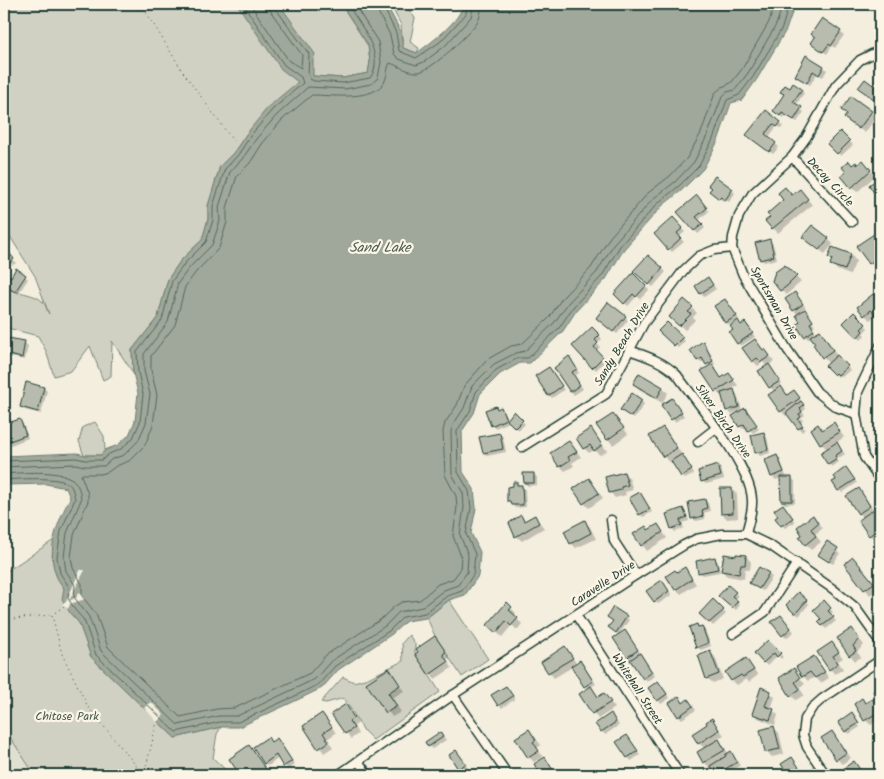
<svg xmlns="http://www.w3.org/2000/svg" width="884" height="779" font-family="Kalam,sans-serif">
<rect width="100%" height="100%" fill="#f3eede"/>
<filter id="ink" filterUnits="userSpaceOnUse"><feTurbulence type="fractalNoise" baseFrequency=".02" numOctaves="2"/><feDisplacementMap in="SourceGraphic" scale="10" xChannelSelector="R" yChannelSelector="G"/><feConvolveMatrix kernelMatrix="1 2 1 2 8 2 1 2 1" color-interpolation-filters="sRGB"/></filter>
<g filter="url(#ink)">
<path fill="#e1dfd0" d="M4,730L29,764L35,775H4Z"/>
<g fill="#d0d1c2" stroke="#78877b">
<path d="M4,4H341L368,46L370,62L368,73L343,78L313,76L247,133L234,152L220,166L208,206V219L202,240L181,260L168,279L158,317L132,350L133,373L112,341L111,376L103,380L90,346L71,371L54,376L46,351L38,336L4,327V287C14,293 36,293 43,302C46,305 47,311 49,314L35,276L4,227Z"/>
<path d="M390,4H404L415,18L410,42L419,48L417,53L403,48L401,25Z"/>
<path d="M95,422L104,436L105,450L101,455H85L83,453L79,441L83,427Z"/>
<path d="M54,540L52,558L56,575L64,588L70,613L79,623L91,657L175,738L221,727L217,734L213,758L231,775H35L4,728V573Z"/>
<path d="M449,600L488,659L462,677L435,636L427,618Z"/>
<path d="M409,635L415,644V653L440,692L373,740L364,731L344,698L326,703L321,702L343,677L354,682L368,678L403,661L402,643Z"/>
</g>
<path fill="#a0a89b" stroke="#6c7d72" d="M237,4H279L315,54L313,60V76L343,78L368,73L370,62L368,45L341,4H386L401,32L403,48L417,53C430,43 461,21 463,4H795L786,30L757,79L742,100L731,103L718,141L703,169L682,190L662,206L624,249L606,279L576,311L563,331L530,363H520L500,374L480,394L474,413L462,431L463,472L474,489L476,508L471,533L480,552L478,576L465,595L449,600L426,618L406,621L392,634L338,670L322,688L293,702L239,727H221L175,738L91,657L79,623L70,613L62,599L64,588C61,584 57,579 56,575C46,549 58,521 70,498L66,488L46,484L4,485V456L77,453L85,455H101L105,450L118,445L129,435L135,421L138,393L133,373L132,350L158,317L168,279L181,260L202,240L208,219V206L220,166L234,152L247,133L269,106L298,82L281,69Z"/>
<g fill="#f3eede">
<path d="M80,570H85L69,601L77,597V595L80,592L85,599L70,604L68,609L62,604L66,602Z"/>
<path d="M151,702L164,715L157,722L144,708Z"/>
</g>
<g fill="#0003">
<path d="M825,4H847L846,11L828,8Z"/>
<path d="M822,20L844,35L835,48L832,46L827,54L812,43L816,37Z"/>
<path d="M824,67L827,70L823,77L817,74L810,85L796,76Z"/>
<path d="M879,78L880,79V104L865,93L873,87Z"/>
<path d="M790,90H801L804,93L796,105L804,112L797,122L786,115L784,118L777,114Z"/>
<path d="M842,110L871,112L876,117L865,133L851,123L848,115Z"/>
<path d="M766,112L783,126L781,129L777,126L768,138L779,147L773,154L751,138Z"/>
<path d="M840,132L853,145L841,156L829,144Z"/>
<path d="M853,167H868L875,176L857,192L852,187Z"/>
<path d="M715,177L735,193L729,202L725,199L723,201L714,194Z"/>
<path d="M805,196L812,205L778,233L773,228L793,197Z"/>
<path d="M700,200L709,211L699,220L705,228L698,234L679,212Z"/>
<path d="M673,219L685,232L679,237L684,242L672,252L656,234Z"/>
<path d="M874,236L880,243V265L875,268L870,263Z"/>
<path d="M828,239L833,244L825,254L809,242Z"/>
<path d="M770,241L773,244L777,259L764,262L761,259Z"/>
<path d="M4,246L16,263L13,265L8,261L4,264Z"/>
<path d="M833,249L851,255L856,261L850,275L837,270L832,264L833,261L829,257Z"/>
<path d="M648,256L666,272L653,287L638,274Z"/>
<path d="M785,267L801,282L786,295L773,281Z"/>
<path d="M5,275L11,278L25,276L28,279L18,294L4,284Z"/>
<path d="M633,275L649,290L640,299L637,296L628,306L616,294Z"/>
<path d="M711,282L716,289L704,297L696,287Z"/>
<path d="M795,293L806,308L803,309L815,325L812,327L817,334L820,332L825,337L838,357L850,370L842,377L840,375L838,377L827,366L829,364L823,357L812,337L808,339L805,336L802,322L787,299Z"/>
<path d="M873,296L880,304V318L876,315L870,320L865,315Z"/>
<path d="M725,300L739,319L736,321L742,326L748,327L755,337L741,346L738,343L735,330L731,324L729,325L726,322Z"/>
<path d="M692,308L697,313L693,317L695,320L685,330L676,322Z"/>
<path d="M854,314L868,328L863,333L865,335L861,340L845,323Z"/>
<path d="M625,317L628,320L617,334L601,321Z"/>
<path d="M667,324L685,341L678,348L660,331Z"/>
<path d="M592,328L602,339L597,344L600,347L596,351L605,361L596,370L573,346Z"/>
<path d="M24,343L28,346L25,360L4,356V344Z"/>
<path d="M703,343L712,356L711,357L715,364L712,366L722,379L729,375L738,385L732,389L737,394L742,410L731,414L728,410L723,395L721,396L716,391L703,372L710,367L705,360L701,363L698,360Z"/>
<path d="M765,350L774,361L769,365L782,384L779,386L788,396L799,397L806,409L802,412L805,415L801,418L803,421L800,423L805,429L802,432L788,415L786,416L781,411L775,392L770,387L767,367L763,362L758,366L753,361Z"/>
<path d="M572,361L579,373L574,376L583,389L574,395L555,368Z"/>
<path d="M549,368L564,390L552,398L549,395Z"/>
<path d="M640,375L662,388L668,393L662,403L639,389L634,384Z"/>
<path d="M44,388L47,391L41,414L25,410L21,407Z"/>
<path d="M672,399L684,416L675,422L672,419Z"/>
<path d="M641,401L644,404L634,419L625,413Z"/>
<path d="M495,407L498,410L501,408L504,411L508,421L514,413L525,424L519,430L510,422L495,428L492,425Z"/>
<path d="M745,409L759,429L753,433L747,427L743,429L740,426Z"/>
<path d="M613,415L628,434L613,445L608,439Z"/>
<path d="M9,420L12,423L20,420L23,424L28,438L11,445L8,441L4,431V422Z"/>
<path d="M834,424L844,437L836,443L845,454L837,459L839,462L832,467L829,464L828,450L821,443L812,429L818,426L823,431Z"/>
<path d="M663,428L668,433L694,474L685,479L672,460L670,462L664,457L651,436Z"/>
<path d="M591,429L607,451L600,455L594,450L589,453L584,448Z"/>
<path d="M500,434L503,437L506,452L487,456L484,453Z"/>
<path d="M764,434L767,437L770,453L760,456L756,452Z"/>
<path d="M569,442L581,457L572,463L574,466L565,471L560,466Z"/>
<path d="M777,456L780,459L786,476L776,480L772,476Z"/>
<path d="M717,466L721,469L724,479L706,484L702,481Z"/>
<path d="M849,472L857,483L842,493L834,483Z"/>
<path d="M624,473L629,478L633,490L625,492L626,495L615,498L610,492Z"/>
<path d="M533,474L537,477V485L528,486L525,483Z"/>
<path d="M791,478L795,481V503L785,504L782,501Z"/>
<path d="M589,480L603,498L589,508L584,503Z"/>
<path d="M516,483L525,489L526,507L515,508L509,500Z"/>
<path d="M732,489L737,494L738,518L727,519L722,513Z"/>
<path d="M859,490L874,510L875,509L880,514V547L870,535L863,518L859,513Z"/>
<path d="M640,493L652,512L643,517L640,514Z"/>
<path d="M705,500L708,503L710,511L704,513L705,519L696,521L692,518Z"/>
<path d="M683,509L686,512L689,521L682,523L684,528L675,532L672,528Z"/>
<path d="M786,509L795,522L785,528L782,525L779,516Z"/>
<path d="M521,516L526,521L535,517L544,528L522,541L516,536Z"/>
<path d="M813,517L823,528L815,534L821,542L811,550L806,544L804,535Z"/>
<path d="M585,522L590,527L596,539L576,548L571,543Z"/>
<path d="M658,525L667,538L647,551L635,534L646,527L649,531Z"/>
<path d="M828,543L840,553L833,564L823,558Z"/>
<path d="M746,556L751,562L750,570L745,569L744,579L727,576L722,571L737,557Z"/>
<path d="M715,559L718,562L720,572L703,575L699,572Z"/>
<path d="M858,564L878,589L870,595L846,565Z"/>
<path d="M759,568L772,577L763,591L754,586Z"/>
<path d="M685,569L696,584L681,594L676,589L677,574Z"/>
<path d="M665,585L672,595L658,604L655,601Z"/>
<path d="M735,593L738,596L735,600L740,605L736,610L723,599Z"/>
<path d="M798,594L809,604L799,616L788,605Z"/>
<path d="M713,601L726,614L713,626L701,614Z"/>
<path d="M824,602L833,612L830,614L836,621L826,629L820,622L823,619Z"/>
<path d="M507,604L516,613L514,616L522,624L517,630L512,625L502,637L488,625Z"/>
<path d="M626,617L629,620L619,634L624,631L629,636L655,676L647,681L627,657L619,635L613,630Z"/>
<path d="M784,619L794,632L786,638L783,635Z"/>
<path d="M701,627L705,630L711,646L701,650L697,647L699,628Z"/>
<path d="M852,630L864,645L857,652L861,657L855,661L838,639Z"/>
<path d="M435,638L450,657L447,659L452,668L435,679L417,655Z"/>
<path d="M768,642L783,657L781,659L778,655L767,666L755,653Z"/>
<path d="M832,644L843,658L838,661L843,669L835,674L830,669Z"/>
<path d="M565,648L577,664L583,665L596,684L591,687L599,697L604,694L615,708L598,719L581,694L588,689L572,667L554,678L542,663Z"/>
<path d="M710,652L715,657L723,679L713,683L707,678Z"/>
<path d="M814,657L829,678L821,683L815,677L808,681L803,676Z"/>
<path d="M746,660L758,675L749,682L746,679L737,685L732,680Z"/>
<path d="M388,670L404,691L392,698L401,712L392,717L368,683Z"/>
<path d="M794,670L805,684L799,687L804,695L796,700L791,695Z"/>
<path d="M658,682L670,698L661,704L650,688Z"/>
<path d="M880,687V719L871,725L865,720L862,700L866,704L874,702L879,699L874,691Z"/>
<path d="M509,690L515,699L502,708L499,705Z"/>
<path d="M770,692L775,697L771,709L778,715L775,725L758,718L753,713Z"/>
<path d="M679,698L684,704H691L696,710L682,719L679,716Z"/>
<path d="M346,706L359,723L354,726L358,734L351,739L333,714Z"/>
<path d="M853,716L860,727L849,734L840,722Z"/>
<path d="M614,718L619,725L605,735L602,731Z"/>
<path d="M327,720L336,733L327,739L333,747L324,753L305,726Z"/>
<path d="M712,720L724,735L717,739L729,754L731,753L734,756L740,766L724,775H717L711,766L709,767L704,762L705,749L699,743Z"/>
<path d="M773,727L779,733L784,754L772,757L767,752Z"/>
<path d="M529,730L541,745L537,748L543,757L534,762L529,757Z"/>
<path d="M440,733L446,740L432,749L429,746Z"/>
<path d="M832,733L851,758L842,764L837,759Z"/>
<path d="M277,740L295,765L288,769L279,758L268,766L265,763L272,744Z"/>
<path d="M630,740L640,755L631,761L618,742Z"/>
<path d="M252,750L270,775H254L252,773L249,775H242L231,759Z"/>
<path d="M459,755L468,768L462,771L459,768Z"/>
<path d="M548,762L556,775H541Z"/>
</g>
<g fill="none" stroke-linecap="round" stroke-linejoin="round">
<g stroke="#53685d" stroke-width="1">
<path d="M250,4L289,61L301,68L302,55L271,12L269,4"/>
<path d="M275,4L276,9L309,54L308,74L310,79L314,81L343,83L370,78C387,57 358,21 347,4"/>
<path d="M376,4L377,10L390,35L394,54L399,59L416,65L424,62L445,46L471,17L474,4"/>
<path d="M382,4L396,33L399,51L416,58L440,42L466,14L467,4"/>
<path d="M481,4C481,9 481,14 479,19C473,31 432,70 419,72C409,73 399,66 390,63C386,70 388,79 382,85C369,101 330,95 312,95L282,120L262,144L250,163L237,176L227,208V222L219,248L196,272L185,287L175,325L151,356V370L157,395L153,425L145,445L129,461L116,466L108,472L101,474H83L81,475L88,494V501L74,535L71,557L73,568L82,584V596L96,614L108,647L180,717L217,709L235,708L310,673L326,655L380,620L395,606L402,602L420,600L438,584L453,579L460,570L461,556L453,536L457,507L456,496L445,475L443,431L445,423L457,405L464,386L488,359L511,346L522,344L549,318L562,298L591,268L610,237L648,193L670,176L687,158L701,133L715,93L722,87L731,83L742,69L769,22L775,4"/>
<path d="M4,461L76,458L85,460H102L109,454L121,449L133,438L140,422L143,394L138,372L137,352L162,320L172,281L185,263L206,242L213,220V206L225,169L238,155L251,135L272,110L303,83L301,77L284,65L243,4"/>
<path d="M4,467L75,464L85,466H104L112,459L124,455L138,441L146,423L150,394L144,371V354L168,322L178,283L190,267L212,245L220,221L219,207L230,172L243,158L256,139L277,115L308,87L345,89L371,84L378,78L381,62L378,42L354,4"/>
<path d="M4,474C21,473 57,469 72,479C78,483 81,493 81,500L67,533L64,557L66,571L75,585L74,597L89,617L101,651L178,725L219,716H237L315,679L331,661L385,626L399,612L422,607L444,590L458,585L467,572L468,555L460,535L464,507L463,493L452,474L451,431L453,425L464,408L472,386L494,364L516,353L525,351L554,323L568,303L597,272L615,242L654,198L675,182L694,162L707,136L722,97L727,92L735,90L748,73L776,25L783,4"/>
<path d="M4,480C18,479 58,476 69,484C73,487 74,495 75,499L61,531L57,557L60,573L69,587L68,598L75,610L84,620L96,655L176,732L220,722H238L293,697L319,684L335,666L389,631L403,617L425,613L447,596L462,591L473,575L475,554L466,534L471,508L469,491L458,472L457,431L470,411L476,392L496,370L518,358H528L559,328L573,307L602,276L620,246L658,203L679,186L699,166L713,139L727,100L739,95L753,77L782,28L789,4"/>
</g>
</g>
<g fill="#b8bcae" stroke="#1f3d34">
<path d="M824,4H844L843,8L823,5Z"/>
<path d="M822,18L841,31L831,46L829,44L823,52L811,43L815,37L811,34Z"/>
<path d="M806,55L824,66L819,75L813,71L807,83L795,76Z"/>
<path d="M879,77L880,99L878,102L858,88L865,79L873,85Z"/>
<path d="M793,83L802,89L793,102L802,107L794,120L782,113L780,116L773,111L784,94L780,92L785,85L790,88Z"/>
<path d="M851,96L872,111L859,129L844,118L847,114L841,110Z"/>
<path d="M766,110L781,122L777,127L773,124L765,134L776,143L769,152L746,135Z"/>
<path d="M840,131L850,141L837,154L827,144Z"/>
<path d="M863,160L871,170L851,188L841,176L846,172L842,167L849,161L852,165L856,162L857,165Z"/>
<path d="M715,176L733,189L725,200L721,197L719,199L709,191L712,188L708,185Z"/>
<path d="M880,177V198L878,199L869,185Z"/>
<path d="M785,187L792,195L800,189L808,199L772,229L765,221L770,217L767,214L783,200L778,193Z"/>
<path d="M697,195L707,208L696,217L703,224L694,231L677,212Z"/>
<path d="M673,217L683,228L677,233L681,238L668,250L654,234Z"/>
<path d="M880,217V231L875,229Z"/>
<path d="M812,225L829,238L819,250L802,237Z"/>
<path d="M874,234L880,244V256L869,264L856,246Z"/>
<path d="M770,239L774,256L760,260L755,243Z"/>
<path d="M4,246L14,259L8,263L5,258L4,259Z"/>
<path d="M832,247L851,254L845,270L830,265L832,259L828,258Z"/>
<path d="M648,255L663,268L649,285L633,271Z"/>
<path d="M785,265L797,276L787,286L780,291L772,281L775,272Z"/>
<path d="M16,268L26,275L15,292L4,285V275L5,273L11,277Z"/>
<path d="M633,273L646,286L636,297L633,294L624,304L614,294Z"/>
<path d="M708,277L713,285L700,294L695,286Z"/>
<path d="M795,292L803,304L793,311L785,299Z"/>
<path d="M873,294L880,303V313L876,316L871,310L864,316L857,307Z"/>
<path d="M684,299L693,307L688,312L691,314L679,326L669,317Z"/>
<path d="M725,299L737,316L725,323L714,306Z"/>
<path d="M608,302L626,316L613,332L596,318Z"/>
<path d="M805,309L813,321L810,323L814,330L804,337L796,325L800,322L796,315Z"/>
<path d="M854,312L866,324L861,329L863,331L857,338L843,323Z"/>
<path d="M738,320L741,325L745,322L753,333L737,344L729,332L733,330L730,326Z"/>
<path d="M667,322L683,337L674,346L658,331Z"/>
<path d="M592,327L600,335L595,340L598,343L594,347L603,357L592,368L572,346Z"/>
<path d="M820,330L833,350L822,358L813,344L815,343L810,336Z"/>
<path d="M8,338L25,341L22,358L4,354V343H7Z"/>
<path d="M755,339L763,350L765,349L770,356L761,362L757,358L752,362L742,348Z"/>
<path d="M703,341L713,361L706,365L702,358L697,361L690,350Z"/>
<path d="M837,355L848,366L838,375L836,373L834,375L825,366Z"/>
<path d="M569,356L577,369L572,372L580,385L570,392L554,368Z"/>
<path d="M712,364L721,378L729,373L734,380L715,392L701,371Z"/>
<path d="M769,364L780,381L769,388L758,371Z"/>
<path d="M549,367L562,386L548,396L535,376Z"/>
<path d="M639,373L663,387L657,398L633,384Z"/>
<path d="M26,382L44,387L38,412L20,407Z"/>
<path d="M781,386L787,395L794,390L800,398L780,412L768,395Z"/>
<path d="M734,389L739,407L726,411L721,393Z"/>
<path d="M632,393L642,400L631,417L620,410Z"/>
<path d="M672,398L682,412L671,420L661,405Z"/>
<path d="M801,401L804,405L800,408L802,412L799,414L801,417L798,419L803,426L798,429L786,413Z"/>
<path d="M496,406L497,409L501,407L506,419L491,426L485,410Z"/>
<path d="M745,408L757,425L748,431L744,424L739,427L732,416Z"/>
<path d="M514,411L523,420L515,428L507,420Z"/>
<path d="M613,414L624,428L607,440L596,425Z"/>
<path d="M9,418L11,422L20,419L26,435L7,442L4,434V420Z"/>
<path d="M834,422L840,432L820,444L811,429L818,424L822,430Z"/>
<path d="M663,427L677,448L663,457L649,436Z"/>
<path d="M591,428L602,445L594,451L590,445L583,449L576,438Z"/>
<path d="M764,432L768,450L755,453L751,435Z"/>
<path d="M500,433L503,449L483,453L479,437Z"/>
<path d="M569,441L577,452L568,457L570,460L559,467L550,453Z"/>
<path d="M837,442L842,451L835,456L837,459L828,465L820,453Z"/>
<path d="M682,454L692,470L681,477L671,461Z"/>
<path d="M777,455L784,472L771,477L765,460Z"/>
<path d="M718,465L721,476L701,482L698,471Z"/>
<path d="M846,467L855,480L838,491L832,482L836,480L834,476Z"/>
<path d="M624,472L628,485L621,487V490L609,493L605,477Z"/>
<path d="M523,473H534V483H524Z"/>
<path d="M780,477H792V501H781Z"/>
<path d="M589,478L599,493L583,504L573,489Z"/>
<path d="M513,482H517V485H522L523,505H511L510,501H507V487L513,486Z"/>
<path d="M720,488H732L733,513L721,514Z"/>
<path d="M859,488L870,506L858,514L846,496Z"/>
<path d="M640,492L650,509L639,515L629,498Z"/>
<path d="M705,499L707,508L702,510L703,516L691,519L688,502Z"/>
<path d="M783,504L793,518L781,526L775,518L778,516L774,510Z"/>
<path d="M683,508L687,517L680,520L682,525L671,529L666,514Z"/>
<path d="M876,508L880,515V519L876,522L880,528L869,536L858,520Z"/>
<path d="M521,515L524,521L535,515L539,523L515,537L509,523Z"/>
<path d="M813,515L818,523L811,529L816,536L805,545L799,537L802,535L797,527Z"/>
<path d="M585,520L591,533L570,544L564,531Z"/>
<path d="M658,524L663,532L641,546L633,534L646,526L648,530Z"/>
<path d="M880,536V549L874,540Z"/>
<path d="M827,541L838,548L829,562L818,555Z"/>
<path d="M724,554L736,556V554L746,555L745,565H741L739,574L721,571Z"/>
<path d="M715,557L718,569L698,573L696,561Z"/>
<path d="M853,557L874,583L864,590L844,564Z"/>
<path d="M685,567L692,579L675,590L666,576L675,570L677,572Z"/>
<path d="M759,567L769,573L759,589L749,583Z"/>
<path d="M662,580L669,591L654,602L646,591Z"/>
<path d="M728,585L736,592L732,596L738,601L732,608L718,596Z"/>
<path d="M798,592L807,600L795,614L786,605Z"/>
<path d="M713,599L724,610L709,623L699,614Z"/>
<path d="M824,600L831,608L828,611L834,617L822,626L818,622L821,619L813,610Z"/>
<path d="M507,602L512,607L509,610L518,618L511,626L506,621L496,633L487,625Z"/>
<path d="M613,607L627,616L616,633L608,627L613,621L607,617Z"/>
<path d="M781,615L791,628L782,636L771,622Z"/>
<path d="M697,624L698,627L702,626L708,643L696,648L689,627Z"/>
<path d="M852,628L859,639L853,646L856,651L849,656L837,638Z"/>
<path d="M625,630L638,650L626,658L613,638Z"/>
<path d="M435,636L446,652L443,654L448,662L429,675L415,654L418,652L416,649Z"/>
<path d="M768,640L781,653L777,657L774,653L763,663L754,653Z"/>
<path d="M832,642L839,652L833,656L838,663L829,670L817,652Z"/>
<path d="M565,646L573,658L548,673L541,662Z"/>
<path d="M710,650L719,674L706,679L698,655Z"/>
<path d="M640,653L652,672L643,679L630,660Z"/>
<path d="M814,656L825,672L815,678L810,672L802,677L796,667Z"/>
<path d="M746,658L754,670L743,677L741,675L731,681L725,672Z"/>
<path d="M580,660L593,681L584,687L571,666Z"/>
<path d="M389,668L400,685L388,693L397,706L386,713L366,683Z"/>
<path d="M794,668L800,678L795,682L800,689L790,696L779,678Z"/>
<path d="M658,681L667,694L657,701L648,688Z"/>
<path d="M506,686L513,696L498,706L491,695Z"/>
<path d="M591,686L598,697L604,693L611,702L592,714L579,694Z"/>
<path d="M880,686V711L864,721L854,704L862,698L865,703L872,699L874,701L878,699L873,691Z"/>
<path d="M761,687L771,691L765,706L774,709L770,720L752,714Z"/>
<path d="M679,696L683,703L688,699L693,706L678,717L669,703Z"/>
<path d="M346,704L354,718L349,721L354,728L345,734L331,714Z"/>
<path d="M852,712L859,723L845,732L838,722Z"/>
<path d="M322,713L332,727L323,733L329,742L318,749L303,726Z"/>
<path d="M611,713L616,722L601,732L595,724Z"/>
<path d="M712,718L719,730L698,744L692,734L707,724L706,722Z"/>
<path d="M774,726L780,749L765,752L760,730Z"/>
<path d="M529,729L536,740L533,742L539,751L528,758L515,738Z"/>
<path d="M832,731L846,753L836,760L821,738Z"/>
<path d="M440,732L443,737L428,747L425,742Z"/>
<path d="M627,735L638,751L627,758L616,742Z"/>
<path d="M268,737L271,742L277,738L292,761L283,767L276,755L264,764L253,747Z"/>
<path d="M719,739L725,750L703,763L697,752Z"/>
<path d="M249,745L270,775H252L249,770L240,775L229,759Z"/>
<path d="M456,750L466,764L458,769L449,755Z"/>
<path d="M731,751L737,762L715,775L710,766L726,756L725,755Z"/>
<path d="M545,757L554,772L548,775H539L540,774L534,764Z"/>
<path d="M792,757L804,775H788L781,764Z"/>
<path d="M854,761L864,775H849L844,768Z"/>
<path d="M645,767L651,775H632Z"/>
</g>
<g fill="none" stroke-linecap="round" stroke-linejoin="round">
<defs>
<g id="minor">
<path d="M792,157L852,222"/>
<path d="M880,346L858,392L856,414L864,457L880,480"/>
<path d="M629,350C647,356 664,362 677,375C698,404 751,466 752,500C753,511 748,524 746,534"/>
<path d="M856,414L836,407L817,392L787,349L743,275L732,248L733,237L739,216L752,194L792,157L806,138L836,85L860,60L880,50"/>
<path d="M698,442L716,428"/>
<path d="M522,447L606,394L644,323L683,271L699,256L714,250L732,248"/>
<path d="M611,520L614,541L636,575"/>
<path d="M576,615L680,775"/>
<path d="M733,634L765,612L797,563"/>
<path d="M453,695L508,775"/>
<path d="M358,761L368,775"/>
<path d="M338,775L453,695L636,575L684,545L696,539L722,534H746L771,546L833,589L855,607L880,642"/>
<path d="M826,775L807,747L803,735L805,719L812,708L822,699L880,660"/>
</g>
</defs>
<use href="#minor" stroke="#1f3d34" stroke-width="11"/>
<g stroke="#1f3d34" stroke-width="1" stroke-dasharray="1 4" stroke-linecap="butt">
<path d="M141,4L183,72L234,142"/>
<path d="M64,606L52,615L62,654L88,707L143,774"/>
<path d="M4,620L50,615"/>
<path d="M144,775L157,722"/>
</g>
<use href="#minor" stroke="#fcf5e5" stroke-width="8"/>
</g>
</g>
<g text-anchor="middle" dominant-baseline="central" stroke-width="4.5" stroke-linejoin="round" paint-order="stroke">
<g font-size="12" fill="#1f3d34" stroke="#fcf5e5">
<text transform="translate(830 182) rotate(47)">Decoy Circle</text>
<text transform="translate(774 303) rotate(60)">Sportsman Drive</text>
<text transform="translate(622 344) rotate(-59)">Sandy Beach Drive</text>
<text transform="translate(723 421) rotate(55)">Silver Birch Drive</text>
<text transform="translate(603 584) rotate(-33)">Caravelle Drive</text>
<text transform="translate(637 689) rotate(57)">Whitehall Street</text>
</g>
<g font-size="12" fill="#425b50" stroke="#fcf5e5">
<text x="67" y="716">Chitose Park</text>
</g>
<g font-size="14" font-style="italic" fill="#465d53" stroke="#fcf5e5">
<text x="380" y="248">Sand Lake</text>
</g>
</g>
<rect width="884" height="779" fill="none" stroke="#fcf5e5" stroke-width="20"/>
<rect x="10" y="10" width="864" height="759" fill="none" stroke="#1f3d34" stroke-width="2" filter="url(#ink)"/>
</svg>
